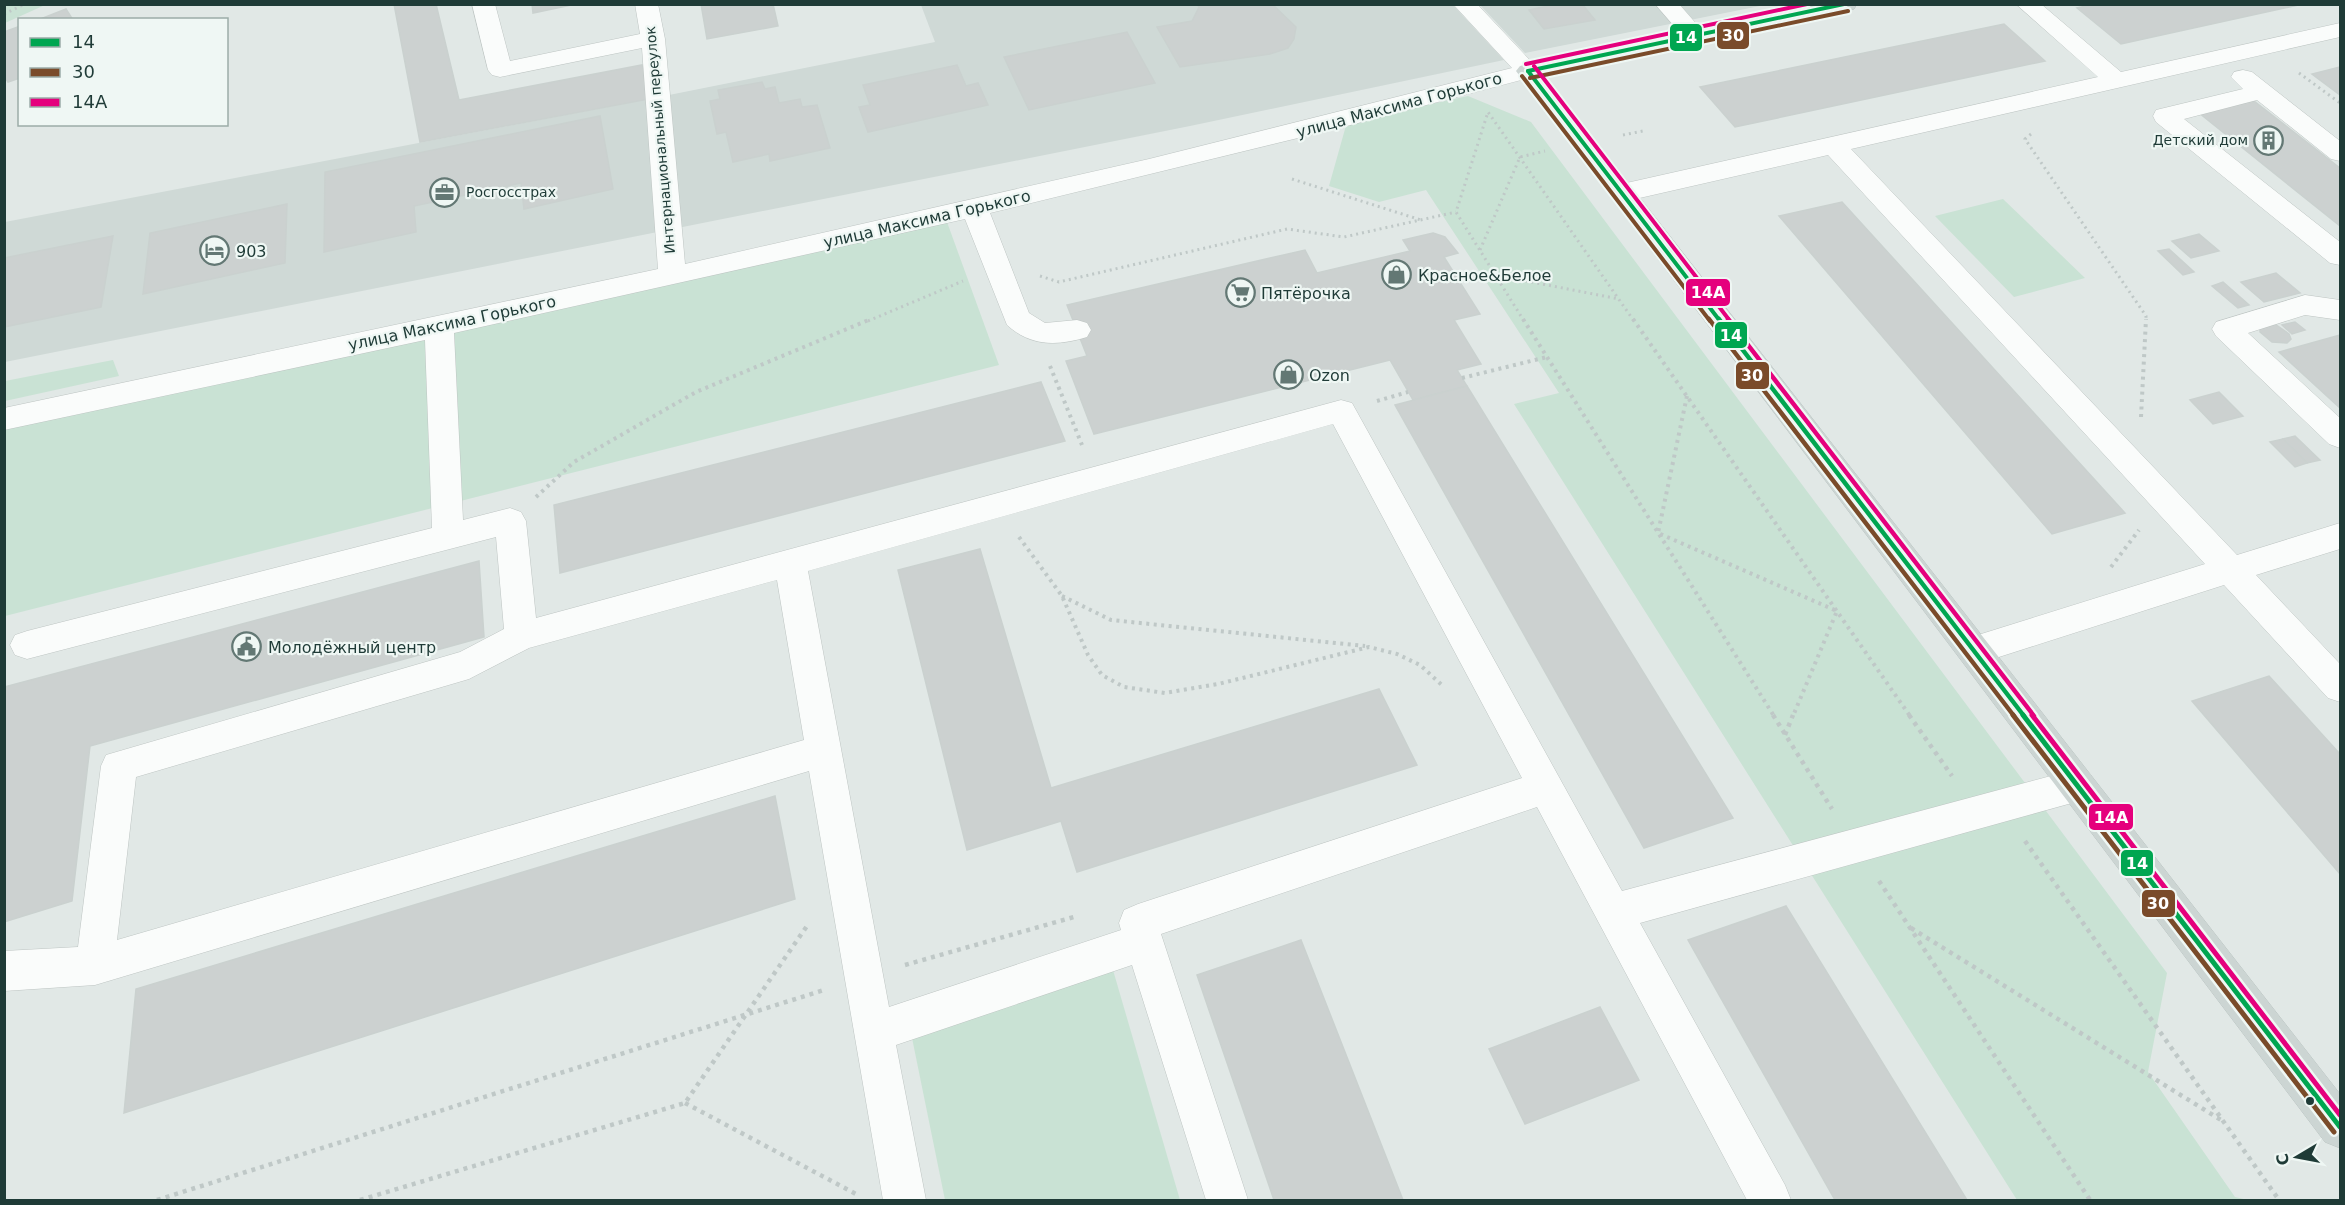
<svg xmlns="http://www.w3.org/2000/svg" width="2345" height="1205" font-family="'DejaVu Sans',sans-serif">
<rect width="100%" height="100%" fill="#e1e8e6"/>
<g fill="#cfd9d6">
<path d="M921,5H1453L1504,60L1190,126L5,362V222L649,99L935,42Z"/>
<path d="M1480,5H1765L1525,53Z"/>
</g>
<g fill="#c9e2d4">
<path d="M5,4H45V5L5,23Z"/>
<path d="M1468,96L1531,122L2167,973L2148,1072L2235,1197L2248,1200H2017L1514,404L1559,393L1426,190L1379,202L1329,186L1347,122Z"/>
<path d="M2003,199L2085,278L2014,297L1935,216Z"/>
<path d="M943,211L999,365L5,616V418Z"/>
<path d="M113,360L119,376L5,401V381Z"/>
<path d="M1113,970L1180,1200H945L911,1033Z"/>
</g>
<g fill="#ccd1d0" stroke="#cad1cf" stroke-width="1.5">
<path d="M394,4H436L459,100L642,65L649,99L420,142Z"/>
<path d="M532,4H576L533,13Z"/>
<path d="M701,4H773L778,26L707,39Z"/>
<path d="M1197,4H1272L1296,27L1294,39L1288,48L1270,54L1180,67L1157,27L1192,21L1199,7Z"/>
<path d="M1557,4H1582L1595,20L1544,29L1529,10Z"/>
<path d="M2095,4H2303L2121,44L2077,8Z"/>
<path d="M66,9L73,20H38Z"/>
<path d="M2004,24L2045,61L1735,127L1700,87Z"/>
<path d="M20,26V78L8,82L4,76V32Z"/>
<path d="M1127,32L1155,83L1029,110L1004,57Z"/>
<path d="M957,65L966,86L978,83L988,105L868,132L859,107L870,105L863,85Z"/>
<path d="M2340,67V95L2312,74Z"/>
<path d="M762,82L765,89L775,87L779,103L800,99L802,107L817,105L830,148L770,161L769,154L733,162L726,132L717,134L710,101L720,99L718,90Z"/>
<path d="M2254,101L2340,168V226L2199,113Z"/>
<path d="M600,116L613,189L524,209L521,183L414,206L416,232L324,252L325,172Z"/>
<path d="M1842,202L2125,513L2052,534L1779,216Z"/>
<path d="M287,204L285,263L143,294L150,233Z"/>
<path d="M1433,233L1445,237L1458,253L1444,257L1480,314L1454,320L1481,364L1457,370L1467,386L1413,400L1390,360L1094,434L1066,361L1087,356L1067,305L1305,250L1317,273L1410,251L1403,240Z"/>
<path d="M2199,234L2219,251L2191,258L2172,241Z"/>
<path d="M113,236L101,307L4,327V258Z"/>
<path d="M2169,249L2194,272L2183,275L2158,251Z"/>
<path d="M2276,273L2300,293L2264,302L2241,282Z"/>
<path d="M2223,282L2249,305L2238,308L2212,286Z"/>
<path d="M2295,322L2305,330L2292,334L2282,325Z"/>
<path d="M2275,324L2289,334L2291,339L2287,343L2272,342L2260,332V327Z"/>
<path d="M2340,335V408L2279,352Z"/>
<path d="M1041,382L1065,441L560,573L554,505Z"/>
<path d="M1467,386L1733,818L1644,848L1395,405Z"/>
<path d="M2219,392L2243,416L2213,424L2190,400Z"/>
<path d="M2295,436L2320,460L2307,463L2283,439Z"/>
<path d="M2283,439L2307,463L2295,467L2270,442Z"/>
<path d="M980,549L1051,788L1379,689L1417,765L1077,872L1061,821L967,850L898,570Z"/>
<path d="M479,561L484,637L90,746L72,901L4,922V687Z"/>
<path d="M2269,676L2340,754V874L2192,701Z"/>
<path d="M775,796L795,899L124,1113L136,989Z"/>
<path d="M1786,906L1967,1200H1835L1688,940Z"/>
<path d="M1301,940L1403,1200H1274L1197,975Z"/>
<path d="M1600,1007L1639,1080L1525,1124L1489,1049Z"/>
</g>
<g fill="none" stroke-linecap="round" stroke-linejoin="round">
<defs>
<g id="minor">
<path d="M472,4H495L510,61L640,34L635,4H658L665,39L685,264L1149,159L1512,68L1453,4H1477L1540,71L1536,76L1339,128L990,213L1029,313L1045,323L1077,320L1087,323L1091,330L1087,337C1058,346 1031,347 1007,325L965,219L454,333L463,520L510,508L521,512L526,521L536,618L1341,400L1352,403L1622,891L2077,769L2090,774L2095,786L2090,798L1640,923L1785,1185L1791,1200H1747L1537,807L1161,934L1248,1200H1206L1132,965L896,1045L926,1200H883L809,771L95,985L4,991V951L78,947L101,766L106,755L460,652L504,629L496,537L27,659L15,655L10,645L15,635L27,631L432,528L425,340L4,430V408L658,269L642,48L500,77L492,75L488,70ZM1333,424L1522,778L1138,904L1124,910L1119,923L1121,930L889,1007L808,571ZM777,580L804,740L117,940L136,777L469,679L529,648Z"/>
<path d="M1655,4H1679L1707,36L1703,41L1695,43L1687,41Z"/>
<path d="M2016,4H2041L2121,72L2340,23V37L1851,149L2237,555L2340,523V549L2256,575L2340,664V702L2328,698L2224,585L1974,665L1962,660L1957,650L1962,640L2205,564L1828,155L1622,202L1613,199L1609,193L1613,187L1622,184L2098,77Z"/>
<path d="M2243,70L2252,72L2340,141V161L2331,159L2257,100L2184,119L2340,242V265L2330,263L2156,122L2153,116L2156,110L2243,89L2231,77L2234,72Z"/>
<path d="M2305,295L2340,300V320L2305,315L2248,333L2340,418V448L2329,444L2216,336L2212,329L2216,322Z"/>
</g>
<path id="major" d="M1811,4H1857L1854,9L1846,11L1544,75L2340,1094V1148L2325,1142L1516,71L1520,66L1528,64Z"/>
</defs>
<use href="#minor" stroke="#bec5c3" stroke-width="1"/>
<use href="#major" stroke="#bbc5c3" stroke-width="1"/>
<g stroke="#bfc8c7" stroke-width="3" stroke-dasharray="2 4" stroke-linecap="butt">
<path d="M4,14L25,4"/>
<path d="M2299,73L2340,103"/>
<path d="M2031,134L2025,139L2146,316V321"/>
<path d="M1623,135L1643,131"/>
<path d="M1292,179L1421,220"/>
<path d="M1480,250L1520,157L1545,151"/>
<path d="M1496,275L1619,299"/>
<path d="M1040,276L1059,282L1287,229L1344,237L1456,212"/>
<path d="M868,321L963,281"/>
<path d="M1524,321L1456,212L1488,112L1634,321"/>
</g>
<g stroke="#bfc8c7" stroke-width="4" stroke-dasharray="3 4.5" stroke-linecap="butt">
<path d="M1523,319L1774,716"/>
<path d="M1633,319L1910,716"/>
<path d="M1050,366L1082,445"/>
<path d="M1462,378L1547,357"/>
<path d="M1687,396L1658,533L1837,611L1793,716"/>
<path d="M1377,401L1408,392"/>
<path d="M2141,417L2146,319"/>
<path d="M536,497L574,462L696,392L871,319"/>
<path d="M1019,537L1062,596L1088,655L1102,675L1124,687L1165,693L1218,684L1369,647L1397,654L1420,665L1443,686"/>
<path d="M2111,567L2139,530"/>
<path d="M1062,596L1111,620L1365,646"/>
</g>
<g stroke="#bfc8c7" stroke-width="4.5" stroke-dasharray="4 5" stroke-linecap="butt">
<path d="M1773,715L1832,809"/>
<path d="M1909,715L1952,776"/>
<path d="M1785,735L1793,715"/>
<path d="M2025,841L2279,1200"/>
<path d="M1879,881L2090,1200"/>
<path d="M1911,928L2221,1120"/>
<path d="M905,965L1074,917"/>
<path d="M685,1103L856,1194"/>
<path d="M157,1200L824,990"/>
<path d="M360,1200L685,1103L809,923"/>
</g>
<use href="#minor" fill="#fafcfb" fill-rule="evenodd"/>
<use href="#major" fill="#ccd5d3" fill-rule="evenodd"/>
<defs>
<g id="bus-1-far2">
<path d="M1528,71L1720,321"/>
<path d="M1528,71L1844,4"/>
</g>
<path id="bus-1-far1" d="M1719,319L2024,716"/>
<path id="bus-1" d="M2023,715L2340,1127"/>
<g id="bus-2-far2">
<path d="M1522,76L1710,321"/>
<path d="M1530,78L1848,11"/>
</g>
<path id="bus-2-far1" d="M1709,319L2014,716"/>
<path id="bus-2" d="M2013,715L2334,1132"/>
<g id="bus-3-far2">
<path d="M1526,64L1807,4"/>
<path d="M1534,66L1730,321"/>
</g>
<path id="bus-3-far1" d="M1728,319L2034,716"/>
<path id="bus-3" d="M2032,715L2340,1115"/>
</defs>
<use href="#bus-1-far2" stroke="#eff7f4" stroke-width="8"/>
<use href="#bus-1-far1" stroke="#eff7f4" stroke-width="9"/>
<use href="#bus-1" stroke="#eff7f4" stroke-width="10"/>
<use href="#bus-2-far2" stroke="#eff7f4" stroke-width="8"/>
<use href="#bus-2-far1" stroke="#eff7f4" stroke-width="9"/>
<use href="#bus-2" stroke="#eff7f4" stroke-width="10"/>
<use href="#bus-3-far2" stroke="#eff7f4" stroke-width="8"/>
<use href="#bus-3-far1" stroke="#eff7f4" stroke-width="9"/>
<use href="#bus-3" stroke="#eff7f4" stroke-width="10"/>
<use href="#bus-1-far2" stroke="#00a651" stroke-width="4"/>
<use href="#bus-1-far1" stroke="#00a651" stroke-width="4.5"/>
<use href="#bus-1" stroke="#00a651" stroke-width="5"/>
<use href="#bus-2-far2" stroke="#7a4b2a" stroke-width="4"/>
<use href="#bus-2-far1" stroke="#7a4b2a" stroke-width="4.5"/>
<use href="#bus-2" stroke="#7a4b2a" stroke-width="5"/>
<use href="#bus-3-far2" stroke="#e5007d" stroke-width="4"/>
<use href="#bus-3-far1" stroke="#e5007d" stroke-width="4.5"/>
<use href="#bus-3" stroke="#e5007d" stroke-width="5"/>
</g>
<defs>
<symbol id="building-ring" viewBox="-11 -11 22 22"><circle r="9.5" fill="#eff7f4" stroke="#637874" stroke-width="1.5"/><path d="M-4-6H4V6H1V3H-1V6H-4ZM-2.5-4.3h1.7v1.8h-1.7ZM.8-4.3h1.7v1.8H.8ZM-2.5-1h1.7V.8h-1.7ZM.8-1h1.7V.8H.8Z" fill="#637874"/></symbol>
<symbol id="office-ring" viewBox="-11 -11 22 22"><circle r="9.5" fill="#eff7f4" stroke="#637874" stroke-width="1.5"/><path d="M-6-3h4V-5.5h4V-3h4V5H-6ZM-1-4.5V-3h2v-1.5ZM-6 0V1H6V0Z" fill="#637874"/></symbol>
<symbol id="hotel-ring" viewBox="-11 -11 22 22"><circle r="9.5" fill="#eff7f4" stroke="#637874" stroke-width="1.5"/><path d="M-6-4.5h1.5V1H6V5H4.5V3h-9V5H-6ZM-4 0a1.8 1.8 0 1 1 3.6 0ZM.5 0V-2.5h3Q6-2.5 6 0Z" fill="#637874"/></symbol>
<symbol id="shop-ring" viewBox="-11 -11 22 22"><circle r="9.5" fill="#eff7f4" stroke="#637874" stroke-width="1.5"/><path d="M-5-2.5h2.3a2.7 3.5 0 0 1 5.4 0H5L5.5 6h-11ZM-1.5-2.5h3a1.5 2.3 0 0 0-3 0Z" fill="#637874"/></symbol>
<symbol id="supermarket-ring" viewBox="-11 -11 22 22"><circle r="9.5" fill="#eff7f4" stroke="#637874" stroke-width="1.5"/><path d="M-6-5.5h2.5l.6 2H6L4.5 2H-2.5L-4.4-4H-6ZM-1.5 3.2a1.3 1.3 0 1 0 .1 0ZM3 3.2a1.3 1.3 0 1 0 .1 0Z" fill="#637874"/></symbol>
<symbol id="civic-ring" viewBox="-11 -11 22 22"><circle r="9.5" fill="#eff7f4" stroke="#637874" stroke-width="1.5"/><path d="M-.6-6.5H3V-4.5H.6V-3L4-1V1h2V6H-6V1h2V-1L-.6-3ZM-1.2 2.5V6h2.4V2.5Z" fill="#637874"/></symbol>
</defs>
<g fill-rule="evenodd">
<use href="#building-ring" x="2252" y="124" width="33" height="33"/>
<use href="#office-ring" x="428" y="176" width="33" height="33"/>
<use href="#hotel-ring" x="198" y="234" width="33" height="33"/>
<use href="#shop-ring" x="1380" y="258" width="33" height="33"/>
<use href="#supermarket-ring" x="1224" y="276" width="33" height="33"/>
<use href="#shop-ring" x="1272" y="358" width="33" height="33"/>
<use href="#civic-ring" x="230" y="630" width="33" height="33"/>
</g>
<circle fill="#1f3b37" stroke="#eff7f4" stroke-width="2" cx="2310" cy="1101" r="5"/>
<g text-anchor="middle" dominant-baseline="central" stroke-width="4.5" stroke-linejoin="round" paint-order="stroke">
<g font-size="14" fill="#1f3b37" stroke="#eff7f4">
<text transform="translate(660 140) rotate(-95)">Интернациональный переулок</text>
</g>
<g font-size="14" fill="#1f3b37" stroke="#eff7f4" text-anchor="end">
<text x="2248" y="140">Детский дом</text>
<text x="466" y="192" text-anchor="start">Росгосстрах</text>
</g>
<g font-size="16" fill="#1f3b37" stroke="#eff7f4">
<text transform="translate(1399 105) rotate(-15)">улица Максима Горького</text>
<text transform="translate(927 219) rotate(-13)">улица Максима Горького</text>
<text transform="translate(452 323) rotate(-12)">улица Максима Горького</text>
</g>
<g font-size="16" fill="#1f3b37" stroke="#eff7f4" text-anchor="start">
<text x="236" y="251">903</text>
<text x="1418" y="275">Красное&amp;Белое</text>
<text x="1261" y="293">Пятёрочка</text>
<text x="1309" y="375">Ozon</text>
<text x="268" y="647">Молодёжный центр</text>
</g>
</g>
<g stroke="#eff7f4" stroke-width="2">
<rect x="1716" y="21" width="34" height="29" rx="6" fill="#7a4b2a"/>
<rect x="1669" y="23" width="34" height="29" rx="6" fill="#00a651"/>
<rect x="1685" y="278" width="46" height="29" rx="6" fill="#e5007d"/>
<rect x="1714" y="321" width="34" height="28" rx="6" fill="#00a651"/>
<rect x="1735" y="361" width="35" height="29" rx="6" fill="#7a4b2a"/>
<rect x="2088" y="803" width="46" height="28" rx="6" fill="#e5007d"/>
<rect x="2120" y="849" width="34" height="28" rx="6" fill="#00a651"/>
<rect x="2141" y="889" width="35" height="29" rx="6" fill="#7a4b2a"/>
</g>
<g font-size="16" text-anchor="middle" font-weight="bold" fill="#fff">
<text x="1733" y="41">30</text>
<text x="1686" y="43">14</text>
<text x="1708" y="298">14А</text>
<text x="1731" y="341">14</text>
<text x="1752" y="381">30</text>
<text x="2111" y="823">14А</text>
<text x="2137" y="869">14</text>
<text x="2158" y="909">30</text>
</g>
<rect width="2345" height="1205" fill="none" stroke="#1f3b37" stroke-width="12"/>
<rect x="18" y="18" width="210" height="108" fill="#eff7f4" stroke="#9caca8" stroke-width="1.5"/>
<rect x="30" y="38" width="30" height="9" fill="#00a651" stroke="#9caca8" stroke-width="1.5"/>
<text x="72" y="48" font-size="18" fill="#1f3b37">14</text>
<rect x="30" y="68" width="30" height="9" fill="#7a4b2a" stroke="#9caca8" stroke-width="1.5"/>
<text x="72" y="78" font-size="18" fill="#1f3b37">30</text>
<rect x="30" y="98" width="30" height="9" fill="#e5007d" stroke="#9caca8" stroke-width="1.5"/>
<text x="72" y="108" font-size="18" fill="#1f3b37">14А</text>
<g transform="translate(2297 1157) rotate(260)" stroke="#eff7f4" stroke-width="4.5" paint-order="stroke">
<path d="M0-4.5L10 22L0 15L-10 22Z" fill="#1f3b37"/>
<text y="-9" font-size="16" font-weight="bold" text-anchor="middle" fill="#1f3b37">С</text>
</g>
</svg>
